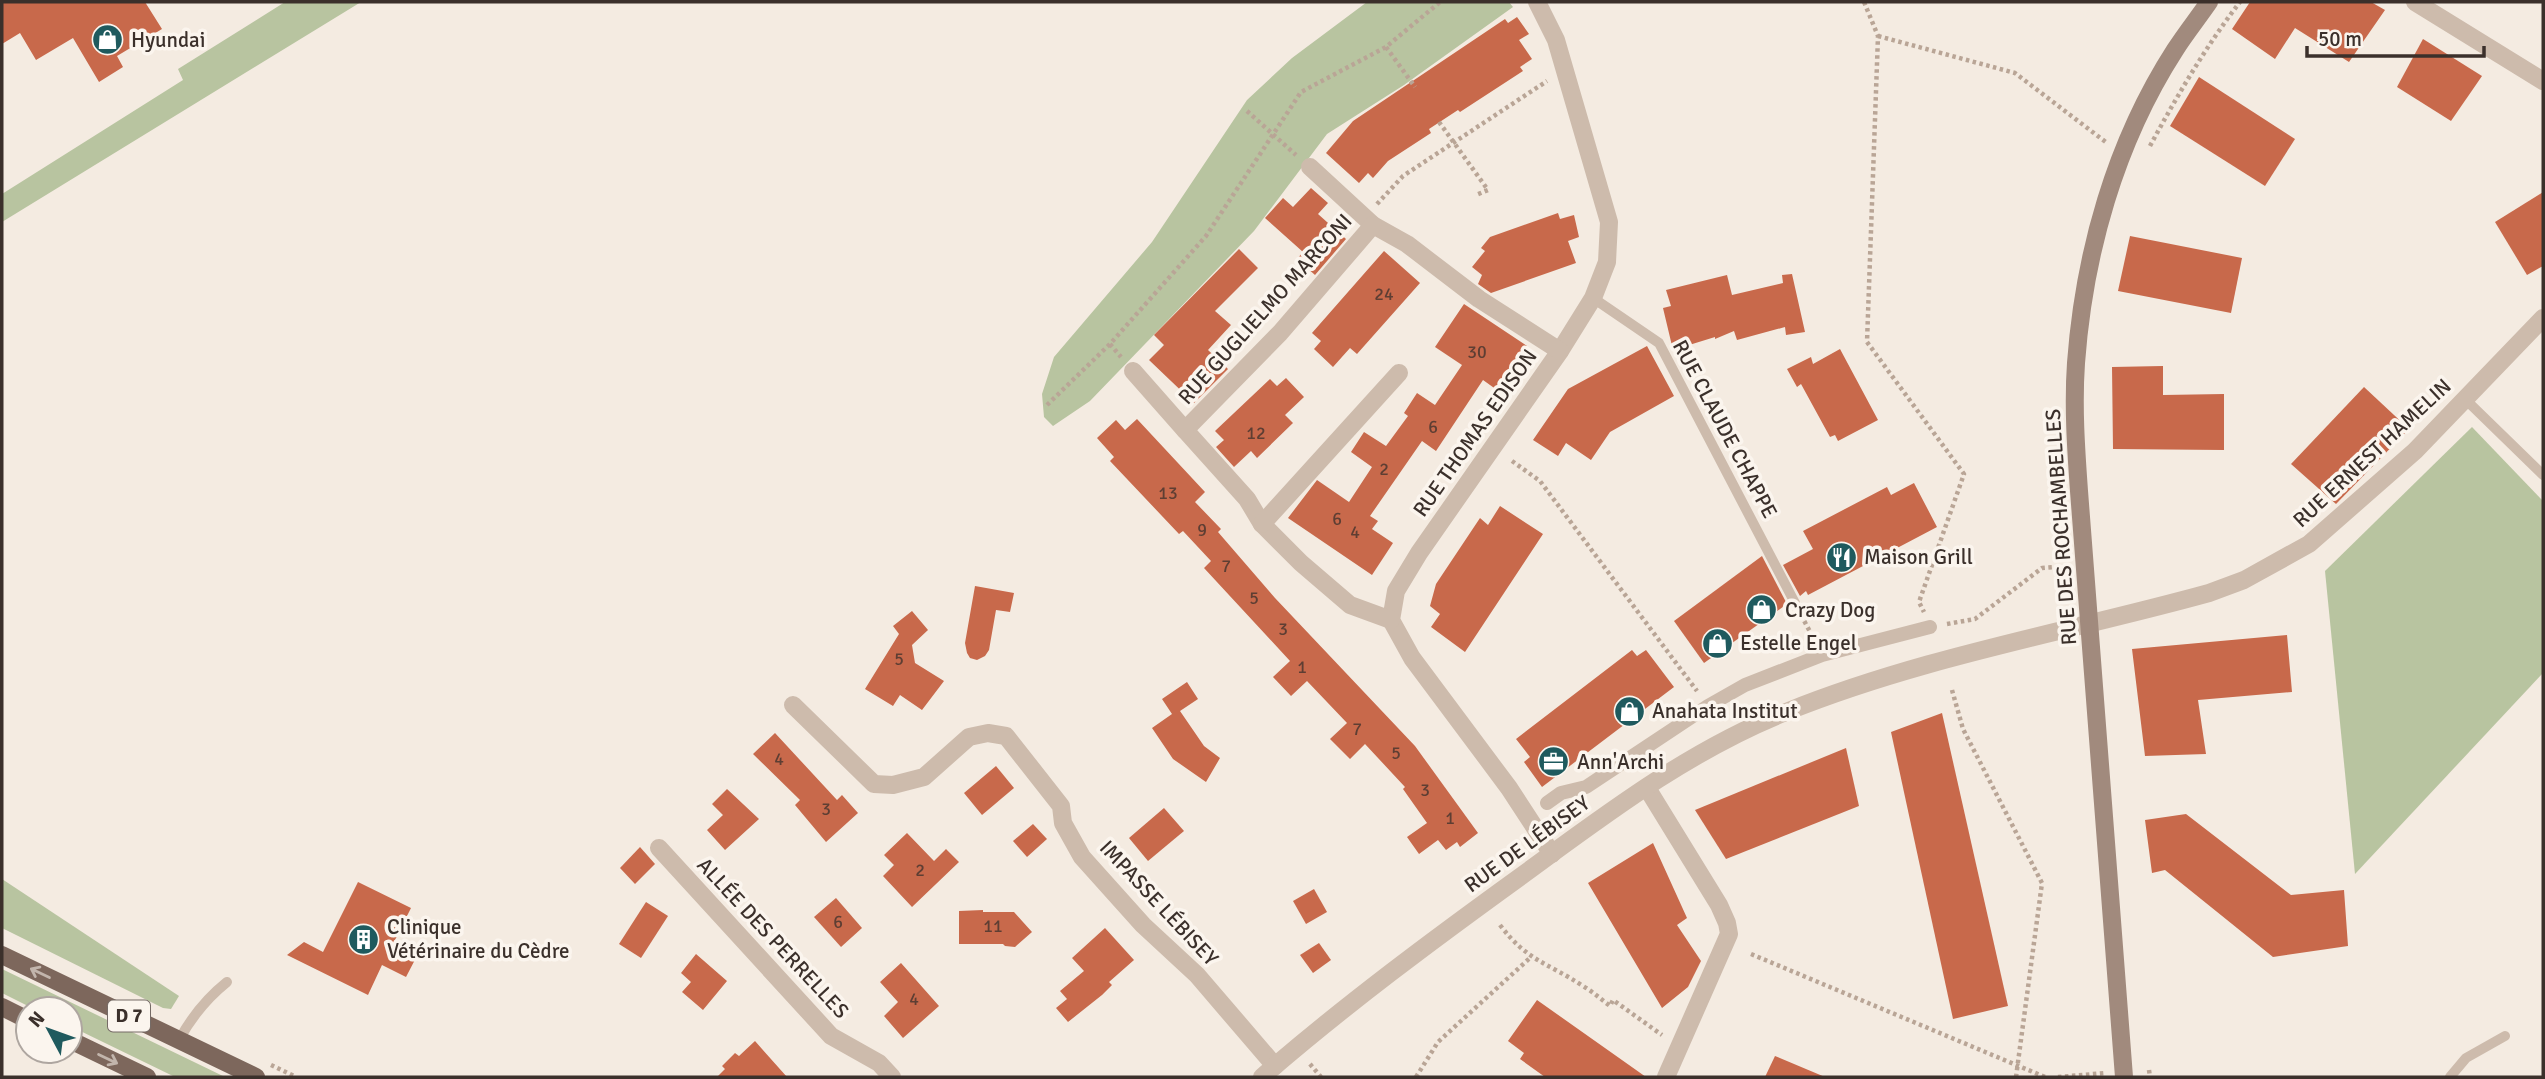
<svg xmlns="http://www.w3.org/2000/svg" width="2545" height="1079" font-family="Signika,sans-serif">
<rect width="100%" height="100%" fill="#f4ebe1"/>
<g fill="#b8c4a0">
<path d="M285,2H361L2,222V194L183,80L178,69Z"/>
<path d="M1367,2H1509L1513,7L1404,85L1327,134L1254,231L1090,401L1053,426L1044,417L1042,394L1054,357L1152,242L1247,100L1292,58Z"/>
<path d="M2472,427L2543,501V673L2355,874L2325,571Z"/>
<path d="M2,879L179,996L171,1009L163,1008L2,928Z"/>
<path d="M2,969L225,1077H175L70,1026V1009H34L2,993Z"/>
</g>
<g fill="#c8694b">
<path d="M2,2H145L162,29L117,56L123,67L99,82L73,38L36,60L20,33L2,44Z"/>
<path d="M2250,2H2371L2385,10L2349,62L2295,28L2275,59L2232,29Z"/>
<path d="M1517,17L1529,34L1519,40L1532,59L1520,67L1523,71L1460,112L1458,110L1429,129L1431,133L1388,161L1373,178L1368,173L1359,183L1326,153L1353,121L1505,19L1508,23Z"/>
<path d="M2423,39L2482,76L2451,121L2397,87Z"/>
<path d="M2199,77L2295,139L2265,186L2170,126Z"/>
<path d="M1311,188L1328,203L1318,214L1346,239L1315,275L1297,259L1303,252L1265,218L1283,198L1293,207Z"/>
<path d="M2543,192V266L2527,275L2495,222Z"/>
<path d="M1558,213L1560,219L1574,215L1579,237L1568,241L1576,263L1491,293L1478,284L1482,275L1472,267L1485,251L1481,248L1490,237Z"/>
<path d="M2130,236L2242,258L2231,313L2118,291Z"/>
<path d="M1239,249L1258,268L1215,311L1231,325L1208,350L1228,369L1194,403L1149,360L1164,345L1154,335Z"/>
<path d="M1384,251L1420,283L1357,354L1350,348L1333,367L1314,349L1321,341L1312,333Z"/>
<path d="M1792,274L1805,332L1786,335L1785,327L1737,340L1734,331L1715,339V337L1673,350L1663,308L1671,306L1666,290L1727,275L1732,295L1783,283L1782,275Z"/>
<path d="M1464,304L1527,346L1497,390L1483,380L1436,451L1422,441L1370,516L1378,521L1372,529L1393,543L1372,575L1288,518L1317,480L1349,502L1372,467L1351,452L1364,432L1386,446L1408,416L1404,413L1417,393L1435,405L1462,365L1435,347Z"/>
<path d="M1647,346L1674,396L1610,432L1591,460L1566,443L1558,456L1533,440L1568,389Z"/>
<path d="M1840,349L1878,420L1838,441L1835,435L1830,437L1801,384L1797,387L1787,369L1811,357L1813,364Z"/>
<path d="M2163,366V395L2224,394V450L2113,449L2112,367Z"/>
<path d="M1286,378L1304,397L1285,415L1293,423L1257,458L1251,451L1234,467L1216,447L1224,440L1215,431L1270,379L1277,386Z"/>
<path d="M2364,387L2409,429L2336,504L2291,464Z"/>
<path d="M1137,419L1205,492L1195,502L1221,529L1218,532L1275,598L1415,746L1478,833L1460,847L1457,842L1446,850L1438,840L1419,854L1407,837L1427,823L1403,789L1405,787L1365,744L1350,759L1330,739L1347,723L1307,681L1291,696L1273,677L1290,661L1204,568L1211,561L1183,531L1179,534L1110,461L1114,457L1097,438L1116,420L1125,430Z"/>
<path d="M1914,483L1937,527L1808,595L1806,591L1800,596L1783,565L1813,549L1803,531L1887,487L1891,495Z"/>
<path d="M1500,506L1543,534L1465,652L1431,627L1440,614L1430,606L1436,584L1480,518L1488,525Z"/>
<path d="M1762,556L1787,604L1704,663L1674,621Z"/>
<path d="M975,586L1014,593L1010,612L996,610L989,650L985,656L977,660L970,658L967,653L965,643Z"/>
<path d="M912,611L928,630L912,645L915,663L944,681L922,710L900,695L893,706L865,689L899,634L893,626Z"/>
<path d="M2287,635L2292,692L2198,700L2206,754L2145,756L2132,649Z"/>
<path d="M1632,650L1637,656L1646,650L1674,687L1542,787L1524,762L1530,757L1516,739Z"/>
<path d="M1187,682L1198,699L1180,711L1204,746L1220,758L1206,782L1173,759L1152,728L1172,714L1162,699Z"/>
<path d="M1942,713L2008,1006L1953,1019L1891,732Z"/>
<path d="M775,733L837,800L842,795L858,813L826,842L795,805L800,800L753,754Z"/>
<path d="M1846,748L1859,806L1726,859L1695,810Z"/>
<path d="M996,766L1014,788L982,815L964,793Z"/>
<path d="M727,789L759,819L725,850L707,830L723,815L712,804Z"/>
<path d="M1164,808L1184,831L1148,861L1129,838Z"/>
<path d="M2186,814L2291,895L2344,890L2348,946L2273,957L2165,870L2152,873L2145,820Z"/>
<path d="M1033,824L1047,839L1027,857L1013,841Z"/>
<path d="M907,833L934,861L946,849L959,862L912,907L883,876L894,865L884,855Z"/>
<path d="M1653,843L1687,918L1677,925L1701,961L1688,987L1662,1008L1588,883Z"/>
<path d="M640,847L655,864L635,884L620,868Z"/>
<path d="M358,882L411,908L395,940L419,952L406,977L382,965L368,995L287,955L304,942L323,952Z"/>
<path d="M1314,889L1327,912L1306,924L1293,901Z"/>
<path d="M836,898L862,928L841,947L814,917Z"/>
<path d="M646,902L668,916L641,958L619,944Z"/>
<path d="M983,910V912H1014L1032,932L1015,947L1005,946L1003,944H959V911Z"/>
<path d="M1105,928L1134,960L1109,982L1112,985L1102,995L1068,1022L1056,1008L1067,999L1060,991L1084,971L1072,958Z"/>
<path d="M1319,943L1331,960L1313,973L1300,955Z"/>
<path d="M696,954L727,981L703,1010L682,992L691,982L681,973Z"/>
<path d="M901,963L939,1006L903,1038L884,1016L898,1002L880,982Z"/>
<path d="M1537,1000L1646,1077H1545L1520,1059L1524,1053L1508,1041Z"/>
<path d="M755,1041L787,1077H717L725,1069L722,1066L735,1053L739,1056Z"/>
<path d="M1775,1056L1825,1077H1765Z"/>
</g>
<g fill="none" stroke-linecap="round" stroke-linejoin="round">
<g stroke="#b9a596" stroke-width="4.5" stroke-dasharray="3.5 3.5" stroke-linecap="butt">
<path d="M1864,2L1878,36L1867,342L1964,474L1919,602L1924,612"/>
<path d="M1878,36L2015,73L2107,143"/>
<path d="M1386,47L1415,87"/>
<path d="M1247,111L1296,155"/>
<path d="M1439,122L1488,190L1476,195"/>
<path d="M2150,146C2177,96 2206,46 2240,2"/>
<path d="M1377,204L1403,176L1547,81"/>
<path d="M1110,344L1121,357"/>
<path d="M1047,405L1110,344L1206,236L1301,92L1386,47L1440,2"/>
<path d="M1512,461L1540,481L1697,691"/>
<path d="M1801,615L1815,641"/>
<path d="M1947,624L1975,619L2042,568L2068,566"/>
<path d="M1952,690L1963,729L2042,883L2016,1077"/>
<path d="M1500,925C1527,961 1548,963 1583,986C1593,992 1601,999 1610,1006L1613,1000L1662,1035"/>
<path d="M1751,954L2045,1077"/>
<path d="M45,1051L57,1057"/>
<path d="M1310,1064L1321,1077"/>
<path d="M271,1065L296,1077"/>
<path d="M2149,1070L2150,1077"/>
<path d="M1416,1077L1438,1042L1531,957"/>
<path d="M2058,1077L2106,1073"/>
</g>
<g stroke="#cdbbac" stroke-width="10">
<path d="M1593,298L1659,343L1795,603"/>
<path d="M2465,399L2543,475"/>
<path d="M179,1040C191,1018 207,998 227,982"/>
<path d="M2450,1077L2466,1058L2505,1036"/>
</g>
<path stroke="#cdbbac" stroke-width="14" d="M1547,803L1561,793L1586,787L1708,706L1745,685L1822,655L1930,627"/>
<g stroke="#cdbbac" stroke-width="18">
<path d="M1537,2L1556,40L1609,222L1607,262L1593,298L1560,351L1419,553L1396,591L1391,620L1412,658L1509,788L1552,854"/>
<path d="M2415,2L2543,81"/>
<path d="M1310,167L1373,225L1407,244L1479,299L1560,351"/>
<path d="M1373,225L1280,333L1185,430L1247,499L1262,524L1301,563L1350,605L1391,620"/>
<path d="M1133,371L1185,430"/>
<path d="M1262,524L1399,373"/>
<path d="M793,705L874,784L893,785L924,777L969,737L988,733L1006,736L1061,806L1063,823L1082,857L1143,925L1197,975L1275,1066"/>
<path d="M1647,788L1719,905L1727,923L1729,934L1666,1077"/>
<path d="M659,848L831,1036L879,1063L892,1077"/>
<path d="M1262,1077C1345,1005 1434,939 1524,874C1606,814 1690,750 1786,712C1922,657 2068,632 2209,593L2244,580L2309,544L2415,451L2543,318"/>
</g>
<path stroke="#a18a7d" stroke-width="18" d="M2124,1077L2079,491C2076,449 2073,406 2076,363C2084,254 2115,143 2175,50C2186,33 2198,18 2209,2"/>
<g stroke="#7d675c" stroke-width="18">
<path d="M2,955L256,1077"/>
<path d="M2,1007L28,1020"/>
<path d="M70,1040L147,1077"/>
</g>
</g>
<defs><path id="oneway-shaft" d="M-6 0H5M1.5-3L5.5 0L1.5 3" fill="none" stroke-width="1.6" stroke-linecap="round" stroke-linejoin="round" transform="scale(1.75)"/></defs>
<g stroke="#c2b5ac">
<use href="#oneway-shaft" transform="translate(40 973) rotate(-154)"/>
<use href="#oneway-shaft" transform="translate(108 1059) rotate(26)"/>
</g>
<defs>
<symbol id="shop-disc" viewBox="-11 -11 22 22"><circle r="9.5" fill="#1f5a5e" stroke="#fbf5ee"/><path d="M-5-2.5h2.3a2.7 3.5 0 0 1 5.4 0H5L5.5 6h-11ZM-1.5-2.5h3a1.5 2.3 0 0 0-3 0Z" fill="#fff"/></symbol>
<symbol id="restaurant-disc" viewBox="-11 -11 22 22"><circle r="9.5" fill="#1f5a5e" stroke="#fbf5ee"/><path d="M-5-6h1v4h1v-4h1v4h1v-4h1v5L-1.5 .5V6h-2V.5L-5-1ZM5-6V6H3V1.5H1.5Q1.5-4 5-6Z" fill="#fff"/></symbol>
<symbol id="office-disc" viewBox="-11 -11 22 22"><circle r="9.5" fill="#1f5a5e" stroke="#fbf5ee"/><path d="M-6-3h4V-5.5h4V-3h4V5H-6ZM-1-4.5V-3h2v-1.5ZM-6 0V1H6V0Z" fill="#fff"/></symbol>
<symbol id="building-disc" viewBox="-11 -11 22 22"><circle r="9.5" fill="#1f5a5e" stroke="#fbf5ee"/><path d="M-4-6H4V6H1V3H-1V6H-4ZM-2.5-4.3h1.7v1.8h-1.7ZM.8-4.3h1.7v1.8H.8ZM-2.5-1h1.7V.8h-1.7ZM.8-1h1.7V.8H.8Z" fill="#fff"/></symbol>
</defs>
<g fill-rule="evenodd">
<use href="#shop-disc" x="90" y="22" width="35" height="35"/>
<use href="#restaurant-disc" x="1824" y="540" width="35" height="35"/>
<use href="#shop-disc" x="1744" y="592" width="35" height="35"/>
<use href="#shop-disc" x="1700" y="626" width="35" height="35"/>
<use href="#shop-disc" x="1612" y="694" width="35" height="35"/>
<use href="#office-disc" x="1536" y="744" width="35" height="35"/>
<use href="#building-disc" x="346" y="922" width="35" height="35"/>
</g>
<g text-anchor="middle" dominant-baseline="central" stroke-width="7" stroke-linejoin="round" paint-order="stroke">
<g font-size="18" fill="#5e3e33">
<text x="1384" y="294">24</text>
<text x="1477" y="352">30</text>
<text x="1433" y="427">6</text>
<text x="1256" y="433">12</text>
<text x="1384" y="469">2</text>
<text x="1168" y="493">13</text>
<text x="1337" y="519">6</text>
<text x="1202" y="530">9</text>
<text x="1355" y="532">4</text>
<text x="1226" y="566">7</text>
<text x="1254" y="598">5</text>
<text x="1283" y="629">3</text>
<text x="899" y="659">5</text>
<text x="1302" y="667">1</text>
<text x="1357" y="729">7</text>
<text x="1396" y="753">5</text>
<text x="779" y="759">4</text>
<text x="1425" y="790">3</text>
<text x="826" y="809">3</text>
<text x="1450" y="818">1</text>
<text x="920" y="870">2</text>
<text x="838" y="922">6</text>
<text x="993" y="926">11</text>
<text x="914" y="999">4</text>
</g>
<rect fill="#fbf5ee" stroke="#756b66" stroke-width="2" x="108" y="1000.5" width="42" height="31" rx="5"/>
<g font-size="19" font-weight="bold" fill="#3b302b">
<text x="129" y="1016">D 7</text>
</g>
<g font-size="21" fill="#3b302b" stroke="#fbf5ee" text-anchor="start">
<text x="131" y="40">Hyundai</text>
<text x="1864" y="557">Maison Grill</text>
<text x="1785" y="610">Crazy Dog</text>
<text x="1740" y="643">Estelle Engel</text>
<text x="1652" y="711">Anahata Institut</text>
<text x="1577" y="762">Ann'Archi</text>
<text x="387" y="927">Clinique<tspan x="387" dy="24">Vétérinaire du Cèdre</tspan></text>
</g>
<g font-size="21" fill="#3b302b" stroke="#fbf5ee">
<text transform="translate(1265 309) rotate(-48)">RUE GUGLIELMO MARCONI</text>
<text transform="translate(1725 429) rotate(62)">RUE CLAUDE CHAPPE</text>
<text transform="translate(1475 433) rotate(-55)">RUE THOMAS EDISON</text>
<text transform="translate(2372 453) rotate(-43)">RUE ERNEST HAMELIN</text>
<text transform="translate(2061 527) rotate(-94)">RUE DES ROCHAMBELLES</text>
<text transform="translate(1527 844) rotate(-36)">RUE DE LÉBISEY</text>
<text transform="translate(1159 903) rotate(47)">IMPASSE LÉBISEY</text>
<text transform="translate(773 938) rotate(47)">ALLÉE DES PERRELLES</text>
</g>
</g>
<rect width="2545" height="1079" fill="none" stroke="#3b302b" stroke-width="7"/>
<g transform="translate(49 1030) rotate(311)"><circle r="33" fill="#fbf5ee" stroke="#aea6a0" stroke-width="2"/>
<path d="M0-5L12 26L0 18L-12 26Z" fill="#1f5a5e"/>
<text y="-10" font-size="19" font-weight="bold" text-anchor="middle" fill="#3b302b">N</text>
</g>
<path d="M2307 46v10h177v-10" fill="none" stroke="#3b302b" stroke-width="3.5"/>
<text x="2318" y="46" font-size="21" fill="#3b302b" stroke="#fbf5ee" stroke-width="5" paint-order="stroke">50 m</text>
</svg>
